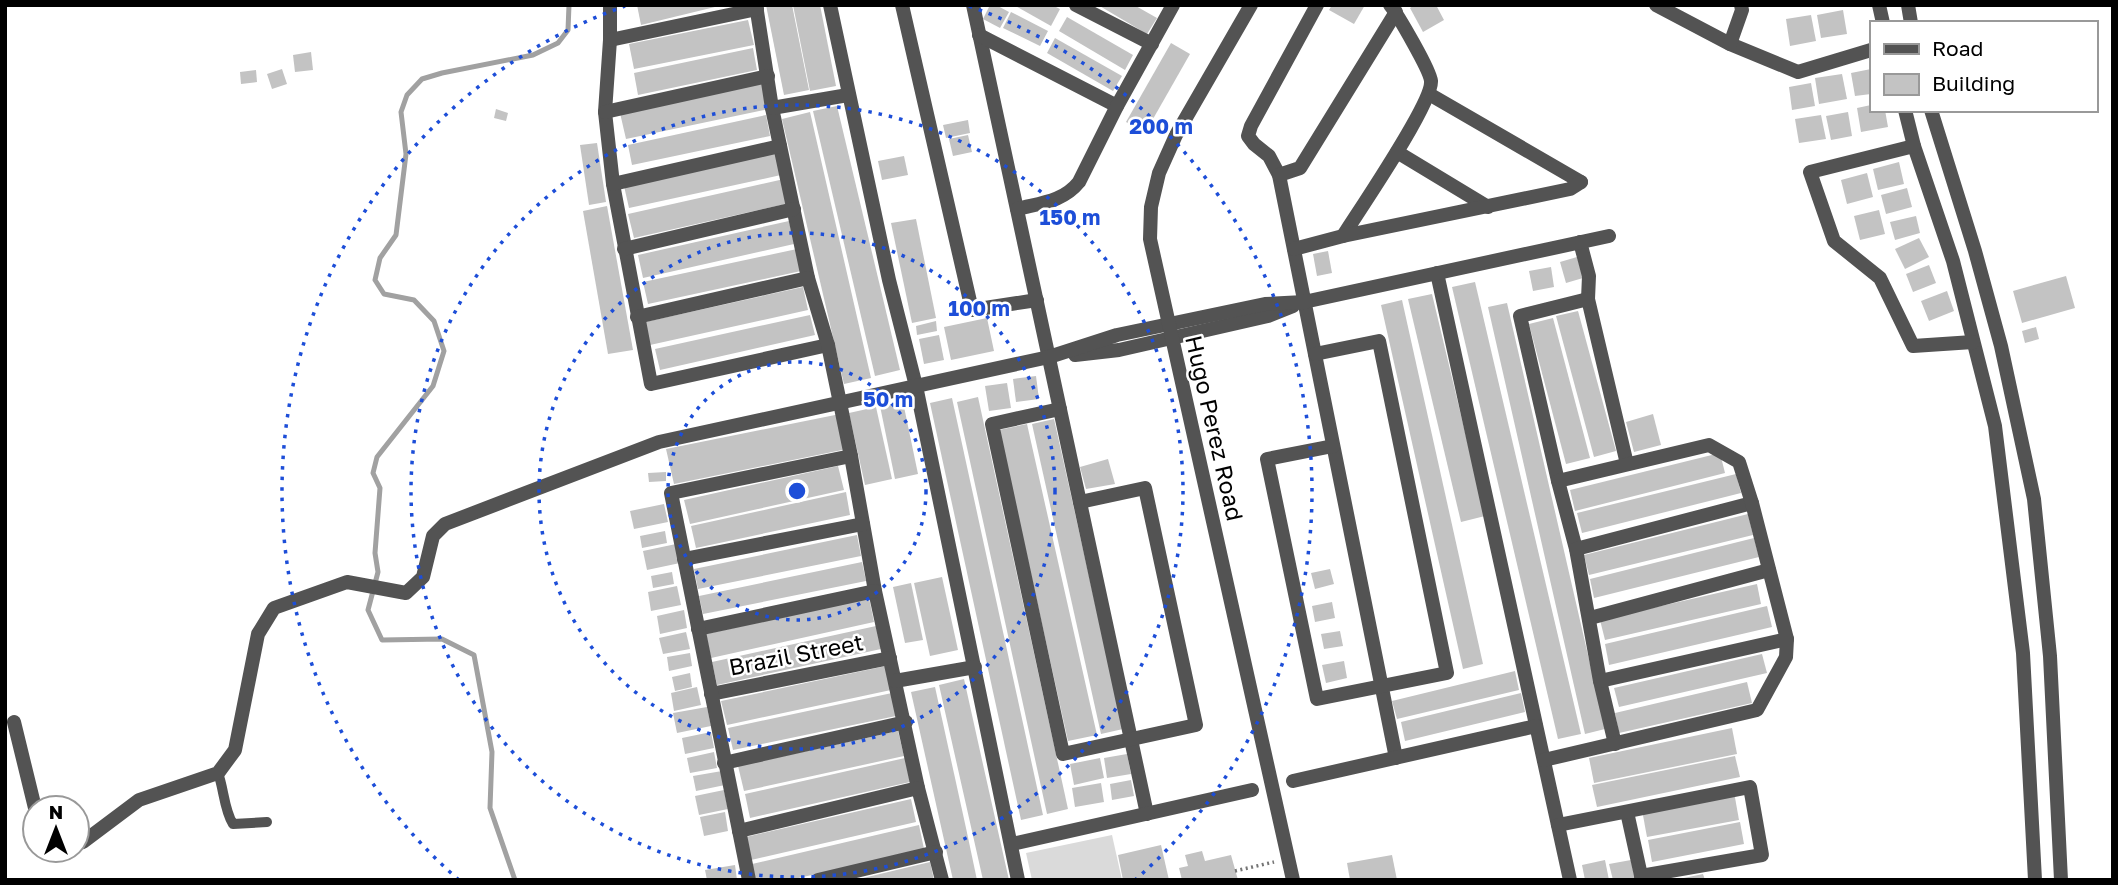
<svg xmlns="http://www.w3.org/2000/svg" width="2118" height="885" font-family="'Golos Text',sans-serif">
<rect width="100%" height="100%" fill="#fff"/>
<path fill="#dadada" d="M1112,835L1122,880H1032L1026,853Z"/>
<g fill="none" stroke-linecap="round" stroke-linejoin="round">
<path stroke="#a1a1a1" stroke-width="5" d="M515,880L490,808L492,752L474,655L442,639L382,640L368,610L378,572L375,553L380,488L373,473L377,457L433,386L444,351L434,321L414,300L384,294L375,280L380,258L396,235L406,154L401,112L407,95L422,79L442,73L533,55L558,43L568,30L569,5"/>
</g>
<g fill="#c3c3c3">
<path d="M637,5H719V6L641,25Z"/>
<path d="M766,5H792L809,90L784,95Z"/>
<path d="M793,5H820L836,86L810,91Z"/>
<path d="M990,5H996L1009,12L1000,28L983,19Z"/>
<path d="M1014,5H1052L1060,9L1051,26Z"/>
<path d="M1098,5H1134L1157,18L1147,34Z"/>
<path d="M1332,5H1365L1354,24L1329,10Z"/>
<path d="M1414,5H1436L1444,20L1423,32L1410,8Z"/>
<path d="M1843,10L1847,34L1821,38L1817,15Z"/>
<path d="M1011,12L1048,31L1040,46L1003,28Z"/>
<path d="M1811,15L1816,41L1790,46L1786,19Z"/>
<path d="M1067,17L1133,55L1125,70L1059,31Z"/>
<path d="M748,20L754,45L634,69L629,44Z"/>
<path d="M1055,38L1122,76L1113,91L1047,53Z"/>
<path d="M1171,43L1190,54L1145,133L1126,122Z"/>
<path d="M753,48L757,70L638,95L634,73Z"/>
<path d="M311,52L313,70L295,72L293,55Z"/>
<path d="M282,69L287,84L272,89L267,74Z"/>
<path d="M1871,69V94L1855,96L1851,73Z"/>
<path d="M256,70L257,82L241,84L240,72Z"/>
<path d="M1842,74L1847,99L1819,104L1815,78Z"/>
<path d="M763,83L769,109L626,139L620,113Z"/>
<path d="M1811,83L1815,106L1792,110L1789,87Z"/>
<path d="M1871,105V110H1885L1888,127L1861,132L1857,108Z"/>
<path d="M837,106L900,370L875,376L813,111Z"/>
<path d="M496,109L508,113L506,121L494,118Z"/>
<path d="M810,112L871,378L844,384L782,119Z"/>
<path d="M1848,112L1852,136L1831,140L1826,116Z"/>
<path d="M766,115L770,136L632,165L628,145Z"/>
<path d="M1821,115L1826,139L1799,143L1795,119Z"/>
<path d="M968,120L970,133L946,138L943,125Z"/>
<path d="M968,135L972,152L953,156L949,139Z"/>
<path d="M597,143L606,202L589,205L580,145Z"/>
<path d="M776,152L781,175L629,208L624,186Z"/>
<path d="M904,156L908,175L882,180L878,161Z"/>
<path d="M1899,162L1904,184L1878,190L1873,169Z"/>
<path d="M1867,173L1873,197L1847,204L1841,180Z"/>
<path d="M784,179L790,203L634,238L628,214Z"/>
<path d="M1907,188L1912,207L1886,214L1881,195Z"/>
<path d="M607,206L633,350L608,354L583,211Z"/>
<path d="M1879,210L1885,234L1860,240L1854,216Z"/>
<path d="M1916,216L1920,233L1895,240L1890,222Z"/>
<path d="M916,219L936,318L912,323L891,223Z"/>
<path d="M789,221L794,244L643,278L638,255Z"/>
<path d="M1919,238L1929,257L1905,269L1895,249Z"/>
<path d="M797,249L801,271L648,304L643,282Z"/>
<path d="M1328,251L1332,273L1317,276L1313,254Z"/>
<path d="M1577,257L1583,278L1566,283L1560,262Z"/>
<path d="M1929,265L1936,283L1913,292L1906,274Z"/>
<path d="M1551,267L1554,287L1533,291L1529,271Z"/>
<path d="M2066,276L2075,308L2022,323L2013,291Z"/>
<path d="M1475,282L1581,734L1558,739L1452,287Z"/>
<path d="M803,287L808,310L650,345L645,322Z"/>
<path d="M1947,291L1954,311L1929,321L1921,301Z"/>
<path d="M1432,294L1485,516L1461,522L1408,299Z"/>
<path d="M1402,300L1483,664L1463,669L1381,305Z"/>
<path d="M1507,303L1605,729L1585,734L1488,307Z"/>
<path d="M1578,311L1616,451L1594,457L1556,316Z"/>
<path d="M810,315L815,335L660,370L655,349Z"/>
<path d="M987,318L994,351L951,360L944,327Z"/>
<path d="M1553,318L1590,458L1566,464L1529,324Z"/>
<path d="M936,321L937,331L917,335L916,326Z"/>
<path d="M2036,327L2039,339L2025,343L2022,331Z"/>
<path d="M939,335L944,360L924,364L919,339Z"/>
<path d="M1036,376L1039,399L1016,402L1013,379Z"/>
<path d="M1007,383L1011,408L989,411L985,386Z"/>
<path d="M978,397L1068,809L1047,814L957,402Z"/>
<path d="M952,398L1043,815L1021,820L930,403Z"/>
<path d="M903,402L918,474L895,479L880,406Z"/>
<path d="M876,407L892,479L865,485L849,413Z"/>
<path d="M840,414L847,449L674,484L666,449Z"/>
<path d="M1653,414L1661,445L1634,452L1626,422Z"/>
<path d="M1054,419L1123,729L1101,734L1032,424Z"/>
<path d="M1027,424L1097,735L1068,741L999,430Z"/>
<path d="M1720,453L1725,473L1575,511L1570,490Z"/>
<path d="M1108,459L1115,484L1086,489L1080,467Z"/>
<path d="M838,466L844,490L690,524L684,500Z"/>
<path d="M666,472V481L649,482L648,473Z"/>
<path d="M1736,474L1741,493L1582,533L1577,513Z"/>
<path d="M846,492L850,515L696,548L691,526Z"/>
<path d="M664,504L668,522L634,529L630,511Z"/>
<path d="M1748,514L1753,535L1589,575L1584,555Z"/>
<path d="M665,531L667,543L642,548L640,536Z"/>
<path d="M857,535L861,556L698,589L694,569Z"/>
<path d="M1754,538L1759,557L1594,598L1590,579Z"/>
<path d="M676,544L680,563L647,570L643,551Z"/>
<path d="M862,562L866,581L703,614L699,596Z"/>
<path d="M1330,569L1334,584L1315,589L1311,573Z"/>
<path d="M672,572L674,584L653,588L651,576Z"/>
<path d="M942,577L958,650L930,656L914,583Z"/>
<path d="M911,583L923,640L905,643L893,587Z"/>
<path d="M1757,584L1761,604L1605,640L1600,620Z"/>
<path d="M677,586L681,605L651,611L648,592Z"/>
<path d="M869,598L874,622L711,658L706,634Z"/>
<path d="M1332,602L1335,618L1315,622L1312,606Z"/>
<path d="M1767,606L1772,627L1609,665L1605,644Z"/>
<path d="M684,610L687,628L660,634L657,616Z"/>
<path d="M876,626L881,649L717,685L712,662Z"/>
<path d="M1340,631L1343,646L1324,649L1321,634Z"/>
<path d="M686,632L690,649L663,654L659,638Z"/>
<path d="M690,653L692,666L669,671L667,657Z"/>
<path d="M1762,654L1767,673L1619,707L1614,688Z"/>
<path d="M1344,661L1347,678L1326,683L1322,665Z"/>
<path d="M886,666L891,690L727,725L721,701Z"/>
<path d="M1515,671L1519,690L1397,719L1392,701Z"/>
<path d="M690,673L692,687L675,691L672,677Z"/>
<path d="M964,679L982,760L1009,880H983L939,685Z"/>
<path d="M1747,682L1752,703L1619,733L1615,713Z"/>
<path d="M697,687L701,705L674,711L671,693Z"/>
<path d="M935,687L966,828L977,880H953L938,813L911,692Z"/>
<path d="M892,693L896,716L733,750L728,728Z"/>
<path d="M1521,693L1525,712L1405,741L1401,722Z"/>
<path d="M707,707L711,726L677,733L673,713Z"/>
<path d="M1732,728L1737,754L1594,783L1589,758Z"/>
<path d="M898,731L904,756L744,791L738,766Z"/>
<path d="M711,732L714,748L685,754L682,738Z"/>
<path d="M714,752L717,768L690,773L687,758Z"/>
<path d="M1127,754L1131,774L1107,778L1104,758Z"/>
<path d="M1735,756L1740,777L1597,807L1592,785Z"/>
<path d="M905,758L910,782L750,818L745,794Z"/>
<path d="M1100,758L1104,778L1074,785L1070,764Z"/>
<path d="M722,771L725,785L696,791L693,776Z"/>
<path d="M1131,780L1134,796L1112,800L1110,784Z"/>
<path d="M1101,783L1104,802L1075,807L1072,788Z"/>
<path d="M724,790L728,809L699,815L695,796Z"/>
<path d="M1734,792L1739,820L1647,837L1642,810Z"/>
<path d="M911,799L916,822L751,860L746,837Z"/>
<path d="M725,812L728,831L704,836L700,817Z"/>
<path d="M1740,822L1744,844L1652,862L1648,840Z"/>
<path d="M919,825L924,849L790,880H756L752,864Z"/>
<path d="M1161,845L1169,880H1123L1118,855Z"/>
<path d="M1202,851L1205,861L1231,855L1238,880H1182L1179,868L1188,866L1185,855Z"/>
<path d="M1392,855L1397,880H1350L1347,863Z"/>
<path d="M1605,860L1609,880H1585L1582,865Z"/>
<path d="M1631,860L1635,880H1613L1609,864Z"/>
<path d="M930,862L934,880H859V879Z"/>
<path d="M735,865L737,880H707L705,870Z"/>
<path d="M1703,874L1705,880H1679V879Z"/>
</g>
<g fill="none" stroke-linecap="round" stroke-linejoin="round">
<path stroke="#757575" stroke-width="3.5" stroke-dasharray="2 3.5" stroke-linecap="butt" d="M1235,871L1274,862"/>
<path stroke="#535353" stroke-width="10" d="M218,773C224,789 224,810 233,824L267,822"/>
<g stroke="#535353" stroke-width="14">
<path d="M610,5V40L605,112L613,184L651,384L828,345"/>
<path d="M756,5L772,108L808,278L828,345L851,456L875,591L918,788L942,880"/>
<path d="M830,5L889,280L916,386L1018,880"/>
<path d="M902,5L972,310L1037,300"/>
<path d="M973,5L1147,814"/>
<path d="M1076,5L1152,44"/>
<path d="M1317,5L1251,126L1248,136L1254,144L1269,156L1279,175L1396,758"/>
<path d="M1656,5L1730,44L1798,72L1871,50"/>
<path d="M1879,5L1883,23"/>
<path d="M1908,5L1911,23"/>
<path d="M979,35L1117,106"/>
<path d="M610,40L757,9"/>
<path d="M1730,44L1742,10L1741,5"/>
<path d="M1429,94L1581,182"/>
<path d="M772,108L848,95"/>
<path d="M1905,110L1914,146L1953,261L1995,426L2023,653L2035,880"/>
<path d="M1931,110L1975,251L2001,346L2034,499L2050,656L2061,880"/>
<path d="M605,112L768,76"/>
<path d="M1914,146L1810,172L1834,241L1880,278L1913,346L1973,342"/>
<path d="M1397,152L1488,207"/>
<path d="M1279,175L1300,168L1396,12"/>
<path d="M613,184L780,146"/>
<path d="M1017,209C1040,203 1063,202 1079,182L1117,106L1173,5"/>
<path d="M1343,236C1358,212 1433,103 1431,81C1430,70 1398,15 1390,5"/>
<path d="M1580,242L1589,276L1588,299L1627,464"/>
<path d="M624,249L794,209"/>
<path d="M1294,249L1343,236L1570,189L1581,182"/>
<path d="M1437,273L1570,880"/>
<path d="M1588,299L1520,316L1558,481L1576,549L1600,681L1615,744"/>
<path d="M637,317L808,278"/>
<path d="M1315,354L1379,341L1447,673L1317,699L1267,459L1333,446"/>
<path d="M1075,355L1119,350L1268,316L1293,306"/>
<path d="M1060,409L992,424L1063,754L1196,725L1145,488L1080,502"/>
<path d="M1576,549L1752,503"/>
<path d="M684,559L863,524"/>
<path d="M1590,618L1769,570"/>
<path d="M698,629L875,591"/>
<path d="M895,681L975,667"/>
<path d="M1600,681L1787,639"/>
<path d="M711,694L890,658"/>
<path d="M14,722L35,808"/>
<path d="M1544,760L1757,710L1786,657L1787,639L1752,503L1739,462L1709,445L1558,481"/>
<path d="M724,763L906,722"/>
<path d="M1293,781L1536,726"/>
<path d="M1627,812L1642,880"/>
<path d="M1558,825L1750,787L1762,855L1641,876"/>
<path d="M739,831L918,788"/>
<path d="M77,843L83,842L139,800L218,773L235,750L258,634L274,608L347,582L406,593L423,577L433,536L445,524L659,442L1049,357L1117,335L1265,304L1304,302L1609,236"/>
<path d="M1012,844L1252,790"/>
<path d="M749,880L671,493L851,456"/>
<path d="M818,880L936,852"/>
</g>
<path stroke="#535353" stroke-width="14" d="M1251,5L1176,135L1159,173L1151,207L1150,239L1293,880"/>
</g>
<g fill="none" stroke="#1d4ed8" stroke-width="3.5" stroke-dasharray="3.5 7">
<circle cx="797" cy="491" r="129"/>
<circle cx="797" cy="491" r="258"/>
<circle cx="797" cy="491" r="386"/>
<path d="M459 880A515 515 0 0 1 625 6M969 6A515 515 0 0 1 1135 880"/>
</g>
<g text-anchor="middle" dominant-baseline="central" stroke-width="5" stroke-linejoin="round" paint-order="stroke">
<g font-size="23" fill="#000" stroke="#fff">
<text transform="translate(1215 428) rotate(77)">Hugo Perez Road</text>
<text transform="translate(796 654) rotate(-11)">Brazil Street</text>
</g>
</g>
<circle cx="797" cy="491" r="10" fill="#1d4ed8" stroke="#fff" stroke-width="3.5"/>
<g font-size="21" text-anchor="middle" font-weight="bold" fill="#1d4ed8" stroke="#fff" stroke-width="5" stroke-linejoin="round" paint-order="stroke">
<text x="1161" y="134">200 m</text>
<text x="1070" y="225">150 m</text>
<text x="979" y="316">100 m</text>
<text x="888" y="407">50 m</text>
</g>
<rect width="2118" height="885" fill="none" stroke="#000000" stroke-width="14"/>
<rect x="1870" y="21" width="228" height="91" fill="#ffffff" stroke="#999999" stroke-width="2"/>
<rect x="1884" y="44" width="35" height="10" fill="#535353" stroke="#999999" stroke-width="2"/>
<text x="1932" y="56" font-size="21" fill="#000000">Road</text>
<rect x="1884" y="74" width="35" height="21" fill="#c3c3c3" stroke="#999999" stroke-width="2"/>
<text x="1932" y="91" font-size="21" fill="#000000">Building</text>
<g transform="translate(56 829)"><circle r="33" fill="#ffffff" stroke="#999999" stroke-width="2"/>
<path d="M0-5L12 26L0 18L-12 26Z" fill="#000000"/>
<text y="-10" font-size="19" font-weight="bold" text-anchor="middle" fill="#000000">N</text>
</g>
</svg>
